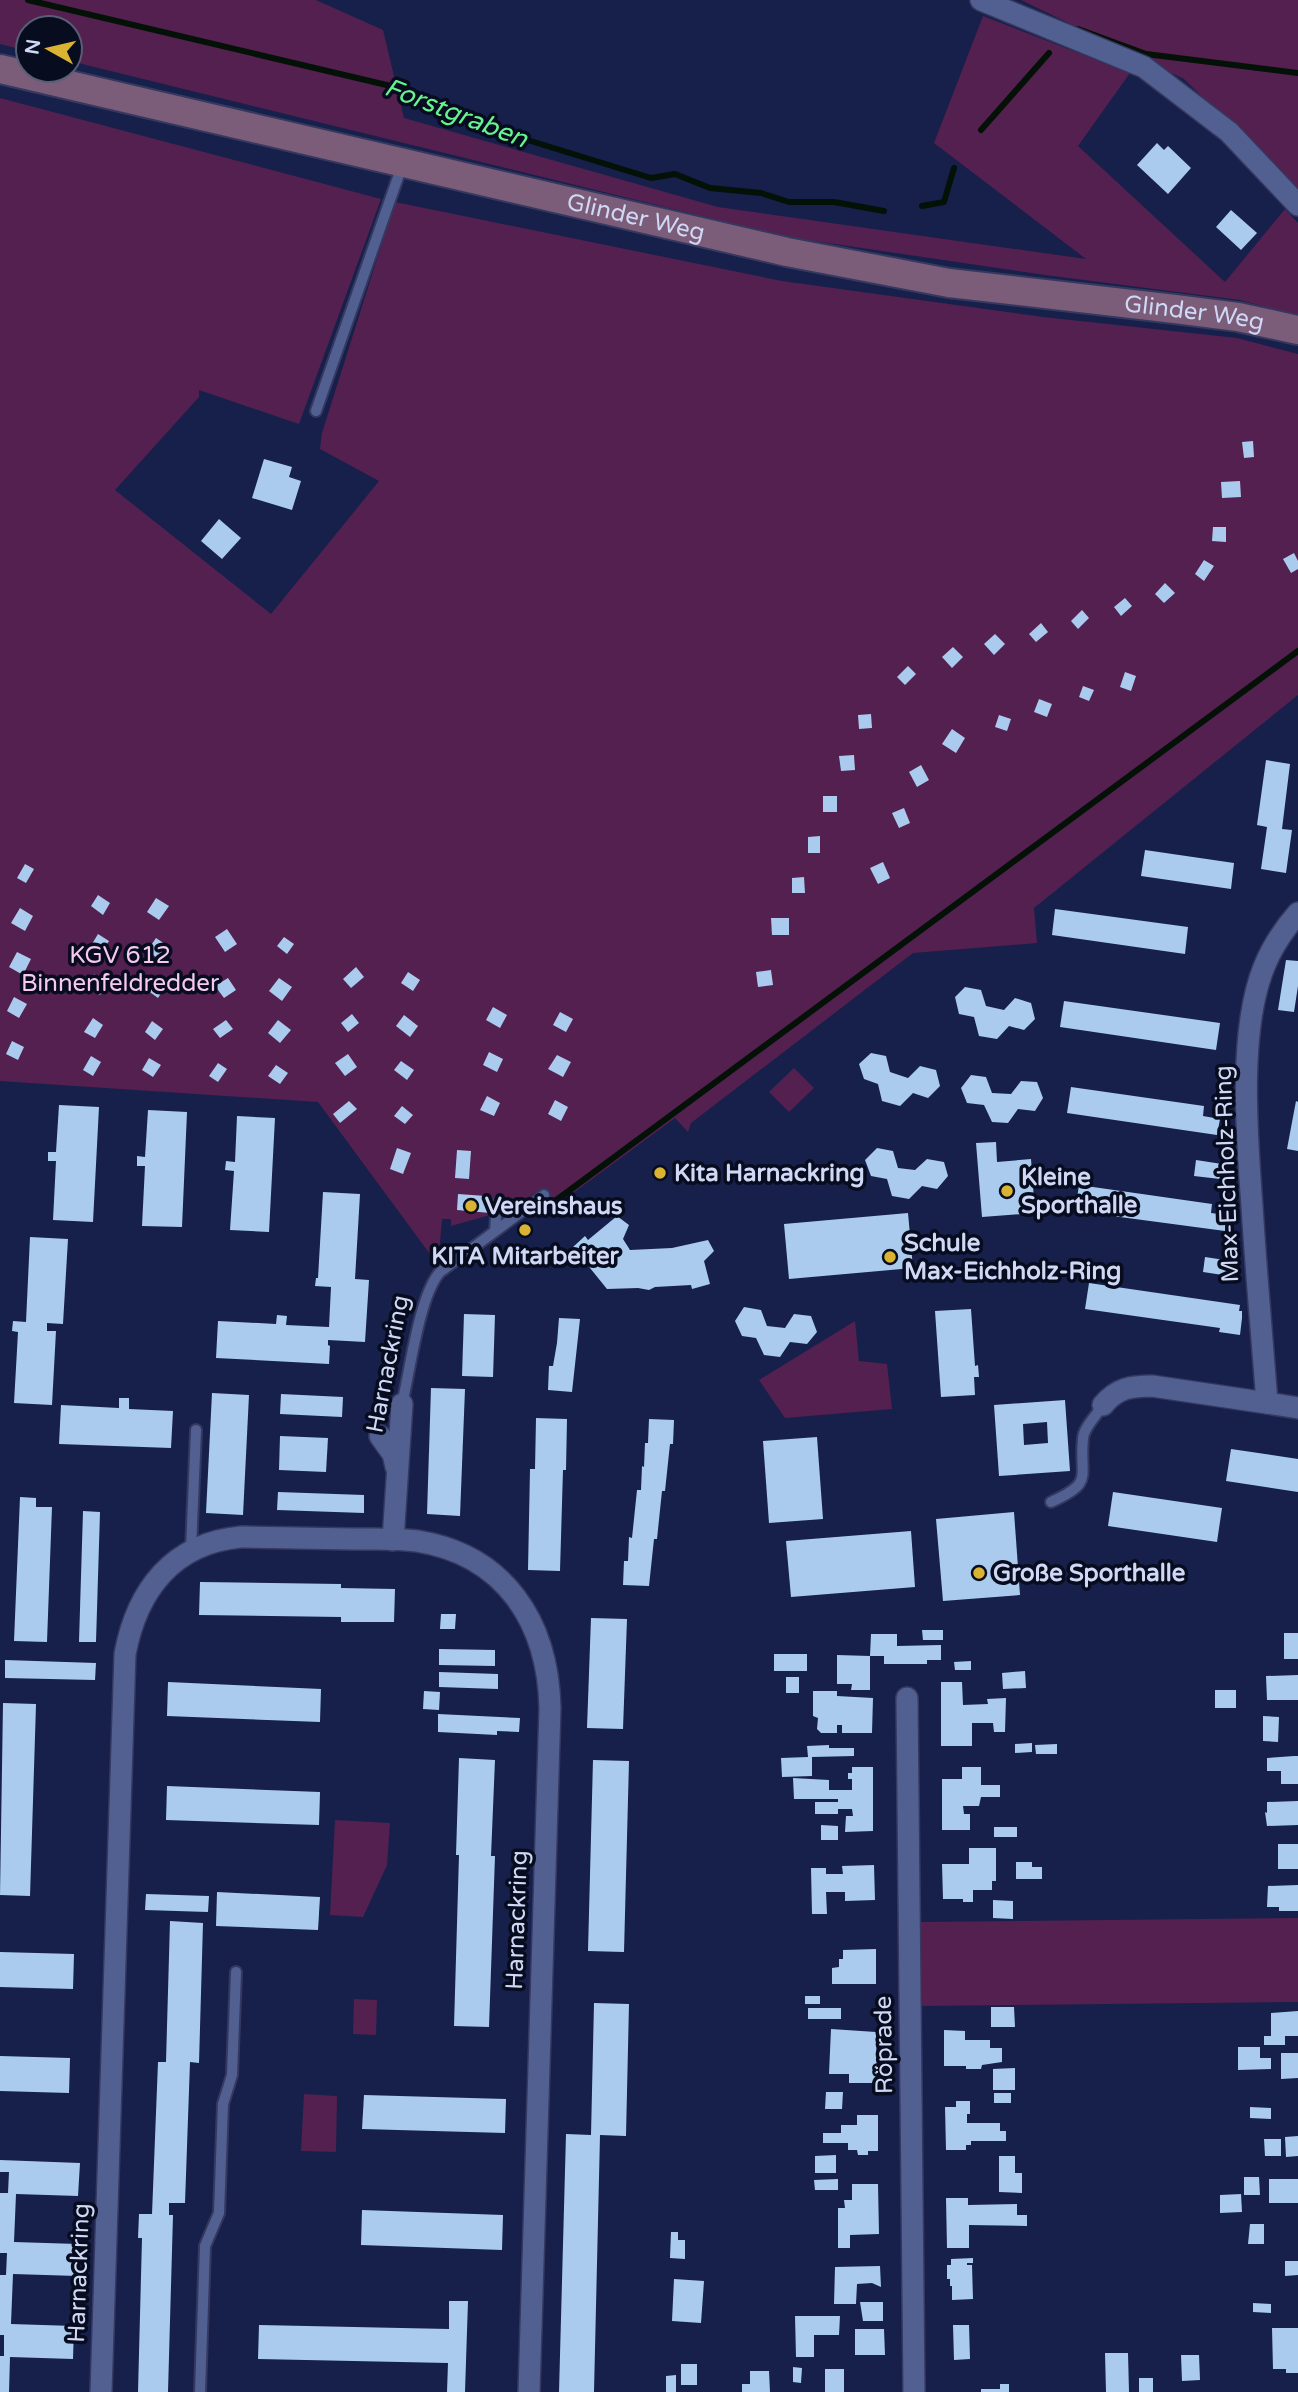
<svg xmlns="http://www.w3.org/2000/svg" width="1298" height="2392" font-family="'Varela Round',sans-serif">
<rect width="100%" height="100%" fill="#16204b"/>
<g fill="#53204f">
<path d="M0,0H316L383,30L404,118L718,207L1086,259L934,143L983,16L1130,73L1078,146L1225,282L1285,209L1298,223V316L1240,300L1045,275L787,237L70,61V28H28V51L0,44Z"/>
<path d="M1021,0H1298V190L1184,79Z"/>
<path d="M0,98L381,199L299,424L199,390V397L115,490L271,614L379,481L320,449L322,433L395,202L782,281L1043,317L1237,338L1298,354V695L1034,908L1037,943L913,953L691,1123L688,1132L675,1118L550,1210L536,1192L509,1211L501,1203L492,1202L490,1215L451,1226V1219H442L438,1265L318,1102L0,1081Z"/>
<path d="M794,1068L814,1088L789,1112L769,1092Z"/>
<path d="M855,1321L859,1361L887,1364L892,1409L785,1418L759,1380Z"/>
<path d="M335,1820L390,1823L387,1865L363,1917L330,1915Z"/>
<path d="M1298,1918V2002L921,2006L918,1922Z"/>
<path d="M354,1999L377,2000L376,2035L353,2034Z"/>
<path d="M304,2094L337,2096L336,2152L301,2151Z"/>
</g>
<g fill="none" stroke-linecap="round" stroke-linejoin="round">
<g stroke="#041107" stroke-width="6">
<path d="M28,0L412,91L440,106L521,138L651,178L675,174L710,188L761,193L789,202H834L884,211"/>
<path d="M1078,29L1146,54L1298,73"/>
<path d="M981,130L1049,53"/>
<path d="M922,206L944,202L954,168"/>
<path d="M551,1204L1298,651"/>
</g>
</g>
<g fill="#aacbee" fill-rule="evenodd">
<path d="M1157,143L1164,150L1168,146L1191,168L1168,194L1137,165Z"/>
<path d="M1231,210L1257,233L1241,250L1216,227Z"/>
<path d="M1253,441L1254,457L1244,458L1242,442Z"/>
<path d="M264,459L292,467L289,477L301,481L292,510L252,498Z"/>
<path d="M1240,481L1241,497L1222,498L1221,482Z"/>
<path d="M219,519L241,538L222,559L201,541Z"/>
<path d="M1213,527H1226V542L1212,541Z"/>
<path d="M1294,553L1298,561V569L1291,573L1283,559Z"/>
<path d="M1204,560L1214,566L1204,581L1195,574Z"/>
<path d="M1165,583L1175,593L1164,603L1155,594Z"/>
<path d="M1125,598L1132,606L1121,616L1114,607Z"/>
<path d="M1082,610L1089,618L1078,629L1071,621Z"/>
<path d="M1041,623L1048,632L1036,642L1029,634Z"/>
<path d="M995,634L1005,644L994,655L984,644Z"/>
<path d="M953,647L963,657L952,668L942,657Z"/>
<path d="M908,666L916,674L905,685L897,677Z"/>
<path d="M1125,672L1136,676L1131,691L1120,687Z"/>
<path d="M1083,686L1094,690L1089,701L1079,697Z"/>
<path d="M1039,699L1052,704L1047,717L1034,712Z"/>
<path d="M871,714L872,728L859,729L858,715Z"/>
<path d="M999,715L1011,719L1007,731L995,727Z"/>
<path d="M952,729L965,738L956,753L942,744Z"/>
<path d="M854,755L855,770L841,771L839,756Z"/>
<path d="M1266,760L1290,764L1282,829L1292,830L1286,873L1261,869L1267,827L1257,825Z"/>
<path d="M921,765L929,780L917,787L909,772Z"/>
<rect x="823" y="796" width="14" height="16"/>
<path d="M904,808L910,823L899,828L892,813Z"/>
<path d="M820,836V853H808V837Z"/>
<path d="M1145,850L1234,863L1231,889L1141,876Z"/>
<path d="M883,862L890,878L878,884L870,868Z"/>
<path d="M25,864L34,869L26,883L17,878Z"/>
<path d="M804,877L805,893H792V878Z"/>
<path d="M98,895L110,903L103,915L91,906Z"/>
<path d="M156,898L169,906L159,920L147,912Z"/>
<path d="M20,908L33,916L25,931L11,923Z"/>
<path d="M1055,909L1188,927L1185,954L1052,935Z"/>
<path d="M771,918H789V935H772Z"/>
<path d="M227,929L237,944L225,952L215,937Z"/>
<path d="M98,934L109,941L100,955L89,949Z"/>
<path d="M284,937L294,944L287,954L277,946Z"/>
<path d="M156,938L168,946L159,959L147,951Z"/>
<path d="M17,952L31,959L23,975L9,967Z"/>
<path d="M1286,960L1298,961V986L1294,1012L1278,1010Z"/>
<path d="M356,967L364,977L351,988L343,979Z"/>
<path d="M771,970L773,985L758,987L756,972Z"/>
<path d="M408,972L420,980L413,991L401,983Z"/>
<path d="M94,974L108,982L100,995L87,987Z"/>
<path d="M228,978L236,990L224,998L215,986Z"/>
<path d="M279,978L292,987L282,1001L269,991Z"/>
<path d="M154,979L165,987L158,998L147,990Z"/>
<path d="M965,987L981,990L986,1006L1004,1010L1015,998L1031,1003L1035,1019L1024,1030L1009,1026L997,1039L979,1036L974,1017L959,1014L955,997Z"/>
<path d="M14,997L27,1004L19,1018L7,1011Z"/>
<path d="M1064,1001L1220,1023L1216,1050L1060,1027Z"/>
<path d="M493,1007L507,1015L500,1028L486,1020Z"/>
<path d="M560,1012L573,1019L566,1032L553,1025Z"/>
<path d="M352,1014L359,1023L348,1032L341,1023Z"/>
<path d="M404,1015L418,1026L410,1037L396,1026Z"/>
<path d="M93,1018L103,1025L95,1038L84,1032Z"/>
<path d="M226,1020L233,1029L220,1038L213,1029Z"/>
<path d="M278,1020L291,1030L280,1043L268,1033Z"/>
<path d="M152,1021L163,1029L155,1040L145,1032Z"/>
<path d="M12,1041L24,1047L18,1060L6,1054Z"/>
<path d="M489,1052L503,1059L497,1072L483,1065Z"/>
<path d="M871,1053L886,1056L890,1072L908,1078L920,1066L936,1070L940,1086L928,1098L913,1093L900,1106L882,1101L878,1084L864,1079L859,1064Z"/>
<path d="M348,1054L357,1067L345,1076L335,1063Z"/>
<path d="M557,1055L571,1062L563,1077L548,1069Z"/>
<path d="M91,1056L101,1062L93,1076L83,1070Z"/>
<path d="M149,1058L161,1065L153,1077L142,1070Z"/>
<path d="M401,1061L414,1070L407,1080L394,1070Z"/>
<path d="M218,1063L227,1069L218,1082L209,1076Z"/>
<path d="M276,1065L288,1073L280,1084L268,1076Z"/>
<path d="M971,1075L986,1077L992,1093L1011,1094L1021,1081L1037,1082L1043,1098L1035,1111L1018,1109L1008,1123L992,1122L984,1105L967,1103L961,1088Z"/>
<path d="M1071,1087L1204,1106L1203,1116L1220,1119L1217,1135L1067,1113Z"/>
<path d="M487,1096L500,1103L494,1116L480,1110Z"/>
<path d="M555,1100L568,1107L561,1121L548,1114Z"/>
<path d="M349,1101L357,1109L340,1123L333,1114Z"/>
<path d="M1296,1101L1298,1102V1151L1287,1149Z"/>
<path d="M59,1105L99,1107L93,1222L53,1220L56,1161H48V1152H56Z"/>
<path d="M402,1106L413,1115L405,1124L394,1116Z"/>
<path d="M148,1110L187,1112L182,1227L142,1226L145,1166H137V1156L145,1157Z"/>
<path d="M237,1116L275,1118L269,1232L230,1230L234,1171L225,1170L226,1161L235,1162Z"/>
<path d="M996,1142L997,1162L1031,1159L1035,1213L982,1217L976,1143Z"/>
<path d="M397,1148L411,1153L403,1174L390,1169Z"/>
<path d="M877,1148L893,1151L898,1168L915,1170L927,1159L944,1162L948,1176L937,1189L922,1186L909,1199L892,1196L887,1179L871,1176L865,1160Z"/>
<path d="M457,1150L471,1151L469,1179L455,1178Z"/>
<path d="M1196,1160L1222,1164L1220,1179L1194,1176Z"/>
<path d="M1079,1185L1212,1204L1211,1213L1227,1215L1225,1231L1075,1211Z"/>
<path d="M323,1192L360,1194L355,1279L369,1280L365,1342L328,1340V1345L330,1346L329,1364L216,1358L218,1321L276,1324L277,1315L287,1316L286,1325L329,1327L331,1287L315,1286L316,1278H318Z"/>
<path d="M458,1194L486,1196L485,1203H491L490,1213L457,1210Z"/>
<path d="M908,1213L913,1268L789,1279L784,1224Z"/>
<path d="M617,1216L629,1225L623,1239L630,1250L672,1248L708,1240L714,1251L704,1261L710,1284L692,1289L691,1285L655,1287L649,1290L638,1288L607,1289L573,1247L585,1236L588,1240Z"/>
<path d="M30,1237L68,1239L63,1324L47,1323V1331H56L52,1405L14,1403L18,1332L12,1331L13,1321L26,1322Z"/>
<path d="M1205,1257L1238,1262L1236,1277L1203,1272Z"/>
<path d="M1089,1283L1240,1305L1239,1311H1242V1318L1240,1335L1219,1332L1220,1328L1085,1309Z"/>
<path d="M744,1307L761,1310L767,1326L785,1328L794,1314L811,1316L817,1332L807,1344L790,1342L780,1357L764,1355L756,1338L742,1336L735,1321Z"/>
<path d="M971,1309L975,1366L978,1365L979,1377H974L975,1395L941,1397L935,1311Z"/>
<path d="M464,1314L495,1315L493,1377L462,1376Z"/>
<path d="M559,1318L580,1319L572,1392L548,1390L549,1366H553L557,1343Z"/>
<path d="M431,1388L465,1389L460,1516L427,1514Z"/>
<path d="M212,1393L249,1395L243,1515L206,1513Z"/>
<path d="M281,1394L343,1397L342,1417L280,1414Z"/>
<path d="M119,1398H129V1409L173,1411L171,1448L59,1444L61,1405L119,1408Z"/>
<path d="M1065,1400L1070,1471L999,1476L994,1405ZM1047,1422L1048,1443L1024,1445L1023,1424Z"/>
<path d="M536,1418L567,1419L566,1470H563L560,1571L528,1570L530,1469H535Z"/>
<path d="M649,1419L674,1420L673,1444H670L665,1491H662L657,1539H654L649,1586L623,1585L624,1561H628L629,1537L632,1538L637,1490H641L642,1466L644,1467L645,1443H648Z"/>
<path d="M280,1436L328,1438L326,1472L279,1470Z"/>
<path d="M817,1437L823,1519L769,1523L763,1441Z"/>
<path d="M1231,1449L1298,1459V1492L1226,1481Z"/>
<path d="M278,1492L364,1495V1513L277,1510Z"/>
<path d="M1113,1492L1222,1508L1217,1542L1108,1526Z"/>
<path d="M20,1497L36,1498V1507H52L47,1642L14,1641Z"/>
<path d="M83,1511L100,1512L96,1642H79Z"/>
<path d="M1014,1512L1020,1595L943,1601L936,1519Z"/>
<path d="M911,1531L915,1587L791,1597L786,1541Z"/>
<path d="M200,1582L341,1584V1588L395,1589L394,1622H341V1617L199,1615Z"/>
<path d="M441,1614H456L455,1629H440Z"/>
<path d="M591,1618L627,1619L623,1729L587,1728Z"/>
<path d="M922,1630H943V1640H923Z"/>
<rect x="1284" y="1633" width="14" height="26"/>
<path d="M871,1634H897V1646L941,1645V1660H927V1664H884V1656H870Z"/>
<path d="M439,1649L495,1650V1666L439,1665Z"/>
<rect x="774" y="1654" width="33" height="17"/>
<path d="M837,1655L870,1656V1690H851L852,1684H837Z"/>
<path d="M5,1660L96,1663L95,1680L5,1678Z"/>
<path d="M971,1661V1670H955L954,1662Z"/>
<path d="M1025,1671L1026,1688L1003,1689L1002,1673Z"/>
<path d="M439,1672L498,1674V1689L439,1687Z"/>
<path d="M1298,1675V1700H1267L1266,1676Z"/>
<rect x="786" y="1677" width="13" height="16"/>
<path d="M168,1682L321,1689L320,1722L167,1716Z"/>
<path d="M941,1682H962L963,1705L988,1704L987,1699L1006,1698L1005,1732H994L993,1723H972V1746H941Z"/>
<rect x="1215" y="1690" width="21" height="18"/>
<path d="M424,1691L440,1692L439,1710L423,1709Z"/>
<path d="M813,1691H837V1696L873,1698L872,1733H842V1725H837V1733H821L817,1729L818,1718L813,1716Z"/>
<path d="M3,1703L36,1704L30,1896L0,1895Z"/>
<path d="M438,1714L520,1718L519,1732L497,1731V1735L438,1732Z"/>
<path d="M1263,1716L1279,1717L1278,1742L1263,1741Z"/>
<path d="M1032,1743V1752L1015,1753V1744Z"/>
<path d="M1057,1744V1754H1036L1035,1745Z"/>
<path d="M829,1745V1748H854V1756L812,1757V1776L782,1777L781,1758L808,1757L807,1746Z"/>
<path d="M1294,1756H1298V1784H1281V1771H1267V1758Z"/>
<path d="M459,1758L495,1760L491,1856H495L489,2027L454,2026L459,1855H456Z"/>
<path d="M593,1760L629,1761L624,1952L588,1951Z"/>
<path d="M852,1767H873V1831L845,1832L846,1816H853L852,1809H838V1814H815V1802H838V1799H794L793,1778L829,1780V1790H852V1779H848V1773H852Z"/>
<path d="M962,1767H981V1785H1000V1797H981L979,1806H963L964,1814H970V1830H942V1779H962Z"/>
<path d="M167,1786L320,1792L319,1825L166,1820Z"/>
<path d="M1298,1801V1825L1267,1826L1265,1812L1267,1813V1802Z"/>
<path d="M821,1825L838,1826V1840H821Z"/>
<rect x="994" y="1827" width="23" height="10"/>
<rect x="1278" y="1844" width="20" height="25"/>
<path d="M969,1848H996V1881H992V1890H973V1902H963V1899H943L942,1864H969Z"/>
<path d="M1016,1862H1032V1867H1042V1879H1016Z"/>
<path d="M874,1865L875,1900L845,1901V1892H826L827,1914H812L811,1868H826V1874H843L842,1866Z"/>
<path d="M1298,1885V1911H1279V1907H1267L1268,1886Z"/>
<path d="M217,1892L320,1897L318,1930L216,1926Z"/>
<path d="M146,1894L209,1896L208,1912L145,1910Z"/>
<path d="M993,1900L1013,1901V1919L993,1918Z"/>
<path d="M170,1921L203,1923L199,2063L190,2062L185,2203H169V2215H173L168,2392H138L142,2238H138L139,2214H152L158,2062H166Z"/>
<path d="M876,1949V1984H832V1968L839,1967V1959H843V1950Z"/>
<path d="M0,1952L74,1954L73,1989L0,1987Z"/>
<rect x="805" y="1996" width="15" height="8"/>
<path d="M594,2003L629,2004L626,2136L600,2135L594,2392H559L566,2134L591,2135Z"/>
<path d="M991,2007H1014L1015,2027H991Z"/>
<rect x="808" y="2008" width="33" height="11"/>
<path d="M1298,2011V2036H1285V2045H1264V2036H1271V2013Z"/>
<path d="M831,2029L876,2032L877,2083H849V2074H829Z"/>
<path d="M944,2030L965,2031V2040H990V2048H1002V2062L982,2065L981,2069H966V2066H944Z"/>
<path d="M1238,2047H1260V2058H1271V2069L1238,2070Z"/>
<path d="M1281,2053H1298V2078L1281,2079Z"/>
<path d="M0,2056L70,2058L69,2093L0,2091Z"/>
<path d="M1015,2068V2090H993V2069Z"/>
<path d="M826,2092H843L842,2109H825Z"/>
<rect x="994" y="2093" width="17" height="10"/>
<path d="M364,2095L506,2099L505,2133L362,2129Z"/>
<path d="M956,2101H970V2114H967V2123H1000V2131H1006V2141H971V2145H966V2150H946L945,2107H956Z"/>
<path d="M1250,2107L1271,2108V2119L1250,2118Z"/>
<path d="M857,2115H878V2151H868V2155H858L857,2150H848V2143H823V2133H841V2125H857Z"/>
<path d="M1298,2136V2156L1286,2157L1285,2137Z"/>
<path d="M1264,2139H1281V2156H1265Z"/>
<path d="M836,2155V2173H815V2156Z"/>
<path d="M999,2156H1015V2173H1022V2193L999,2192Z"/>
<path d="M0,2160L80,2163L78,2196L16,2194L14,2242L78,2244L77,2276L13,2274L11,2324L74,2326L73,2359L10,2357L9,2392H0V2356H4V2335H0V2275H6L7,2253H0V2193H8L9,2172H0Z"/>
<path d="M1244,2177H1259L1260,2195H1244Z"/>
<path d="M838,2179V2190H815L814,2180Z"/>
<rect x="1269" y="2179" width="29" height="24"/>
<path d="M852,2184H878L879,2234L850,2235V2248H838V2208H845L844,2200H852Z"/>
<path d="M1241,2194L1242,2212L1220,2213V2195Z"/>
<path d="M946,2198H968V2205L1017,2204V2215H1027V2226L969,2225V2248H947Z"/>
<path d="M362,2210L503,2215L502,2250L361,2245Z"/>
<path d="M1250,2224H1264V2244H1248Z"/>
<path d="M671,2232H678V2240H685V2259L670,2258Z"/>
<path d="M973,2258V2263H967V2265H972L973,2299L952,2300V2286H950V2279H947V2265H951V2259Z"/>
<path d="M1285,2261H1298V2275L1285,2276Z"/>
<path d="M880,2266L881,2287L872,2283L857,2284L856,2304H834L835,2267Z"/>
<path d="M674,2279L704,2281L701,2323L672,2321Z"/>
<path d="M449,2301H468L465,2392H447L448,2363L258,2359L259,2325L449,2329Z"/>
<path d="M860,2302H883V2321H863Z"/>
<path d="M1253,2303L1271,2304V2313L1253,2312Z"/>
<path d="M795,2316H840L839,2335H814V2357H796Z"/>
<path d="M953,2325H969L970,2359L954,2360Z"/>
<path d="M1272,2328H1298V2373H1286V2369H1273Z"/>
<path d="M855,2329H884L885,2355H855Z"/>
<path d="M1105,2353H1128L1129,2392H1106Z"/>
<path d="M1181,2355H1199L1200,2380L1182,2381Z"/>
<rect x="681" y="2364" width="16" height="21"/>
<path d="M793,2367L802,2368L801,2383L793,2382Z"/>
<rect x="825" y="2369" width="19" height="23"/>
<path d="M750,2371H769L770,2392H742V2384H750Z"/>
<path d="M676,2375V2392H666V2376Z"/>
<rect x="1139" y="2378" width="14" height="14"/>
<path d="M1000,2384H1009V2392H981V2389H1000Z"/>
</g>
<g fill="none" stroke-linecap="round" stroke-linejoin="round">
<defs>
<g id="service">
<path d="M316,411L403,163"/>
<path d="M495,1231L497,1203"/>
<path d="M402,1404C410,1371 419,1296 440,1272L544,1195"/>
<path d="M1051,1502C1095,1482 1079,1478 1083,1439C1083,1428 1097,1415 1103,1405"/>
<path d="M191,1550L196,1430"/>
<path d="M200,2392L205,2246L219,2213L223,2104L232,2075L236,1972"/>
</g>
<g id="minor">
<path d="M981,0L1144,67L1229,132L1298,205"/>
<path d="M1298,913C1284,929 1272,947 1264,967C1238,1031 1247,1137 1252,1206C1256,1271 1262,1337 1267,1403L1298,1408"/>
<path d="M1103,1405C1117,1388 1131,1386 1152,1386L1267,1403"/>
<path d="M380,1436L393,1454L396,1467"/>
<path d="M393,1540L402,1404"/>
<path d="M907,1698L914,2392"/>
<path d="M101,2392L125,1654C137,1590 173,1543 241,1537C278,1538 315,1538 353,1539C374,1539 396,1538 417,1541C505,1555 548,1622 550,1708L529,2392"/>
</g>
<g id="secondary">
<path id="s1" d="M0,69L787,252L949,283L1175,309L1238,317L1298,330"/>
</g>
</defs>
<use href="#service" stroke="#35385f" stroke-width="14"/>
<use href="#minor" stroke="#35385f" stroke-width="24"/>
<use href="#secondary" stroke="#35385f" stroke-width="32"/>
<use href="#service" stroke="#516091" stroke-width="10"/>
<use href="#minor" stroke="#516091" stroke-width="21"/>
<use href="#secondary" stroke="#7b5c79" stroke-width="28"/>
</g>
<g fill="#dbb333" stroke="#070c1f" stroke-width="2.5">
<circle cx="660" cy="1173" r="7"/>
<circle cx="1007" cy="1191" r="7"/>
<circle cx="471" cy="1206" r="7"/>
<circle cx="525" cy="1230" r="7"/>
<circle cx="890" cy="1257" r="7"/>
<circle cx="979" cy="1573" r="7"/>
</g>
<g text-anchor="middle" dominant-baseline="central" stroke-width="7" stroke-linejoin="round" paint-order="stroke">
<g font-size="24" fill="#cfd8f5" stroke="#070c1f">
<text stroke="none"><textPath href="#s1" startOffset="653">Glinder Weg</textPath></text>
<text stroke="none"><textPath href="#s1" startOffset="1220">Glinder Weg</textPath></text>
<text transform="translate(1227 1174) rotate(-92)">Max-Eichholz-Ring</text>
<text transform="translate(388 1364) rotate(-79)">Harnackring</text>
<text transform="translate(517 1920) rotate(-88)">Harnackring</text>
<text transform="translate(884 2045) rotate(-91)">Röprade</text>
<text transform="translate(79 2273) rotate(-88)">Harnackring</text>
</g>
<g font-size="24" fill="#f7c9f1" stroke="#070c1f">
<text x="120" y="955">KGV 612<tspan x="120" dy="28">Binnenfeldredder</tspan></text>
</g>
<g font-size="24" font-weight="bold" fill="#cfd8f5" stroke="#070c1f" text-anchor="start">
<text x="674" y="1173">Kita Harnackring</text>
<text x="1021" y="1177">Kleine<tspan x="1021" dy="28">Sporthalle</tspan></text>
<text x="485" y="1206">Vereinshaus</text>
<text x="904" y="1243">Schule<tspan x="904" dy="28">Max-Eichholz-Ring</tspan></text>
<text x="525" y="1256" text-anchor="middle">KITA Mitarbeiter</text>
<text x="993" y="1573">Große Sporthalle</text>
</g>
<g font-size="26" font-style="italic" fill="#67f390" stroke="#070c1f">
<text transform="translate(456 113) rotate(21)">Forstgraben</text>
</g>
</g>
<g transform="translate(49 49) rotate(278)"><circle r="33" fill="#070c1f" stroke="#575e75" stroke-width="2"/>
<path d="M0-5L12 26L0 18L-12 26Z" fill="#dbb333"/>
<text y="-10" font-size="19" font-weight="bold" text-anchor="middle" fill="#cfd8f5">N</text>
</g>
</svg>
